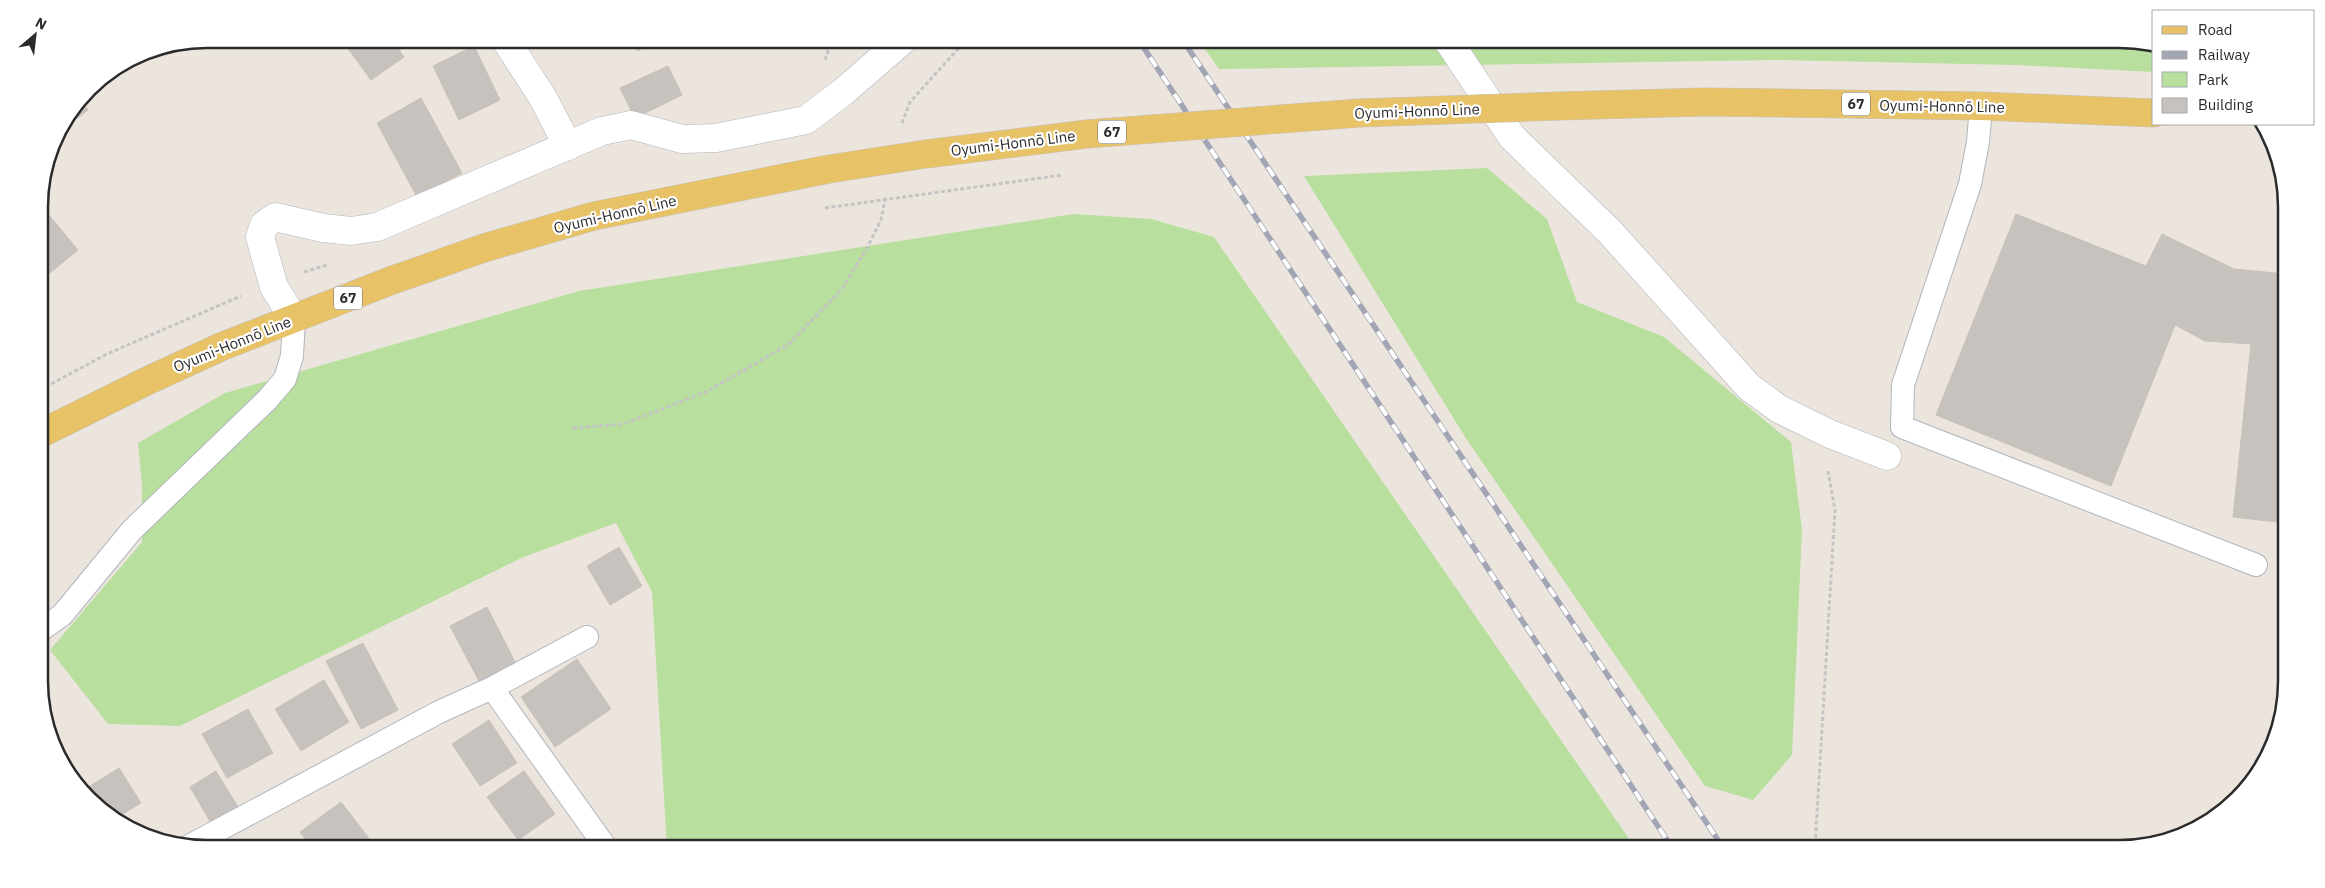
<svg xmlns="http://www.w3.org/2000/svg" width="2325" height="888" font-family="'IBM Plex Sans',sans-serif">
<rect width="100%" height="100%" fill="#ece5de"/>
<g fill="#b8df9e">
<path d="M1198,39H2119L2154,44V72L2016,65L1774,60L1219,69Z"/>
<path d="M1487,168L1547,219L1577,302L1664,337L1791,442L1802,530L1792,755L1753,800L1705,786L1467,440L1304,176Z"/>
<path d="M1073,214L1151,219L1214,237L1636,849H667L652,592L616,523L521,558L180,726L108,724L50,650L142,542V484L138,443L225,393L579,291Z"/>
</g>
<g fill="#c7c2bd" stroke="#c7c1b8">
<path d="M341,39H415L399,50L404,57L371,80Z"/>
<path d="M629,39H655L638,51Z"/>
<path d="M474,46L500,100L459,120L433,66Z"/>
<path d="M668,66L682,95L635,118L620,88Z"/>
<path d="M421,98L462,173L417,197L377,123Z"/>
<path d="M81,100L88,110L56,134V132Z"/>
<path d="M2016,214L2146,266L2162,234L2234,269L2285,274L2286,523L2233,517L2251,344L2205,341L2175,325L2111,486L1936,415Z"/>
<path d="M49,215L78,250L40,281L39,223Z"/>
<path d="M619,547L642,586L610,605L587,566Z"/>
<path d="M487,607L515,662L479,681L450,626Z"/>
<path d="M363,643L398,710L361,729L326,661Z"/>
<path d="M577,659L611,709L555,747L521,697Z"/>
<path d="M324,680L349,722L301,751L275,709Z"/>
<path d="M248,709L273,753L227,778L202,734Z"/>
<path d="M489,720L517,763L480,786L452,744Z"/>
<path d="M119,768L141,803L118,817L85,795L82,791Z"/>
<path d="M216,771L241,812L214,828L190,787Z"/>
<path d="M524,771L555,814L518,840L487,797Z"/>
<path d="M341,802L377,849H313L300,832Z"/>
</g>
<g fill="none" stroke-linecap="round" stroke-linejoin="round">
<defs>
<g id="service">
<path d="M1981,106L1978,142L1970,184L1903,385L1902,427L2256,565"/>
<path d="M41,630L62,615L132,530L267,400L285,379L292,356L294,319"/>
<path d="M492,688L607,849"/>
<path d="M189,846L439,712L492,688L587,637"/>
</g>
<g id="minor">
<path d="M505,39L543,98L568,146"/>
<path d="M1447,39L1512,137L1610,232L1749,387L1779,409L1830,434L1887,456"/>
<path d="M294,319L274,287L260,237L264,225L275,217L323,228L351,231L377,227L602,131L631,125L682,139L716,138L806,120L843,92L904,39"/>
</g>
<g id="primary">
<path d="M1559,106L1704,102L1981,106L2154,113"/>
<path d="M40,434L149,380L223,346L390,281L484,248L594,216L669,201"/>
</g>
</defs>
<use href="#service" stroke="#b1b5bd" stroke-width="24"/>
<use href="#minor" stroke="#b1b5bd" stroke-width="29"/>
<use href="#primary" stroke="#c4c4c4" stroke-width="29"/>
<g stroke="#c4c4c4" stroke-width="3" stroke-dasharray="4 2.5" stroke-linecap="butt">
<path d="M825,60L832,39"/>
<path d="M902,123L910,102L967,39"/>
<path d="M304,272L327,265"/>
<path d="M40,390L107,354L241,296"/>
<path d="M573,428L624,424L708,391L789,344L842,289L868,246L881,220L886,195"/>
<path d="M1812,849L1815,847L1835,510L1828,471"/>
</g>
<use href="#service" stroke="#fff" stroke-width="22"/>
<use href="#minor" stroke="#fff" stroke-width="28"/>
<use href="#primary" stroke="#e8c267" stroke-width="28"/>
<defs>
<g id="rail">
<path d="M1138,39L1673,849"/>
<path d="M1182,39L1724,849"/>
</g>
</defs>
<use href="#rail" stroke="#a1a5b4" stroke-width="5.5"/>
<use href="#rail" stroke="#fff" stroke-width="4" stroke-dasharray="11" stroke-linecap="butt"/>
<defs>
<path id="primary-bridge" d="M669,201L829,169L926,154L1087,134L1359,113L1559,106"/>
</defs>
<use href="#primary-bridge" stroke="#c4c4c4" stroke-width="29" stroke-linecap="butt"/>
<path stroke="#c4c4c4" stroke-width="3" stroke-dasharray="4 2.5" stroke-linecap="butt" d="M825,208L1062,175"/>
<use href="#primary-bridge" stroke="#e8c267" stroke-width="28"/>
</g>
<g text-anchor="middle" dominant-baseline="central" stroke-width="4.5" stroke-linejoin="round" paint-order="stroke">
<g fill="#fff" stroke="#6b6b6b" stroke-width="1">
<rect x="1842" y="92.5" width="28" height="23" rx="4"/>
<rect x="1098" y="120.5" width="28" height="23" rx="4"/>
<rect x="334" y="286.5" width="28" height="23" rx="4"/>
</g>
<g font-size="14" font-weight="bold" fill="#2b2b2b">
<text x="1856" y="104">67</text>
<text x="1112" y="132">67</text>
<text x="348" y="298">67</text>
</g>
<g font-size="15" fill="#2b2b2b" stroke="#fff">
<text transform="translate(1942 106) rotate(1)">Oyumi-Honnō Line</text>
<text transform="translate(1417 111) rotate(-2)">Oyumi-Honnō Line</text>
<text transform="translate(1013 143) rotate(-7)">Oyumi-Honnō Line</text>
<text transform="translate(615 214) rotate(-13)">Oyumi-Honnō Line</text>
<text transform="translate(232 344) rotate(-22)">Oyumi-Honnō Line</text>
</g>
</g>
<path d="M0 0H2325V888H0ZM207 48H2119A159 159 0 0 1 2278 207V681A159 159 0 0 1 2119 840H207A159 159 0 0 1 48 681V207A159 159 0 0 1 207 48Z" fill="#fff" fill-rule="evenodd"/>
<path fill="none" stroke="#2b2b2b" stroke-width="2.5" d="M207 48H2119A159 159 0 0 1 2278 207V681A159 159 0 0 1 2119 840H207A159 159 0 0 1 48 681V207A159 159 0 0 1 207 48Z"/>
<rect x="2152" y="10" width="162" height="115" fill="#ffffff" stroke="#aaaaaa"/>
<rect x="2162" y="26" width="25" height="8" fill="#e8c267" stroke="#aaaaaa"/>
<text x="2198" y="35" font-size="15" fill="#2b2b2b">Road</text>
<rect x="2162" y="51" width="25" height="8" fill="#a1a5b4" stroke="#aaaaaa"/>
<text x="2198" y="60" font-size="15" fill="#2b2b2b">Railway</text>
<rect x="2162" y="72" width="25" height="15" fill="#b8df9e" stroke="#aaaaaa"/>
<text x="2198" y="85" font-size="15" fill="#2b2b2b">Park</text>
<rect x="2162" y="98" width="25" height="15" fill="#c7c2bd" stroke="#aaaaaa"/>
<text x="2198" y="110" font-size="15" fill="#2b2b2b">Building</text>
<g transform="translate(35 35) rotate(28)" stroke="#ffffff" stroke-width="4" paint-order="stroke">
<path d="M0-4L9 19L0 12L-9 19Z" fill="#2b2b2b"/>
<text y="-8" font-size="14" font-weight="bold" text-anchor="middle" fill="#2b2b2b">N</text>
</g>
</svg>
